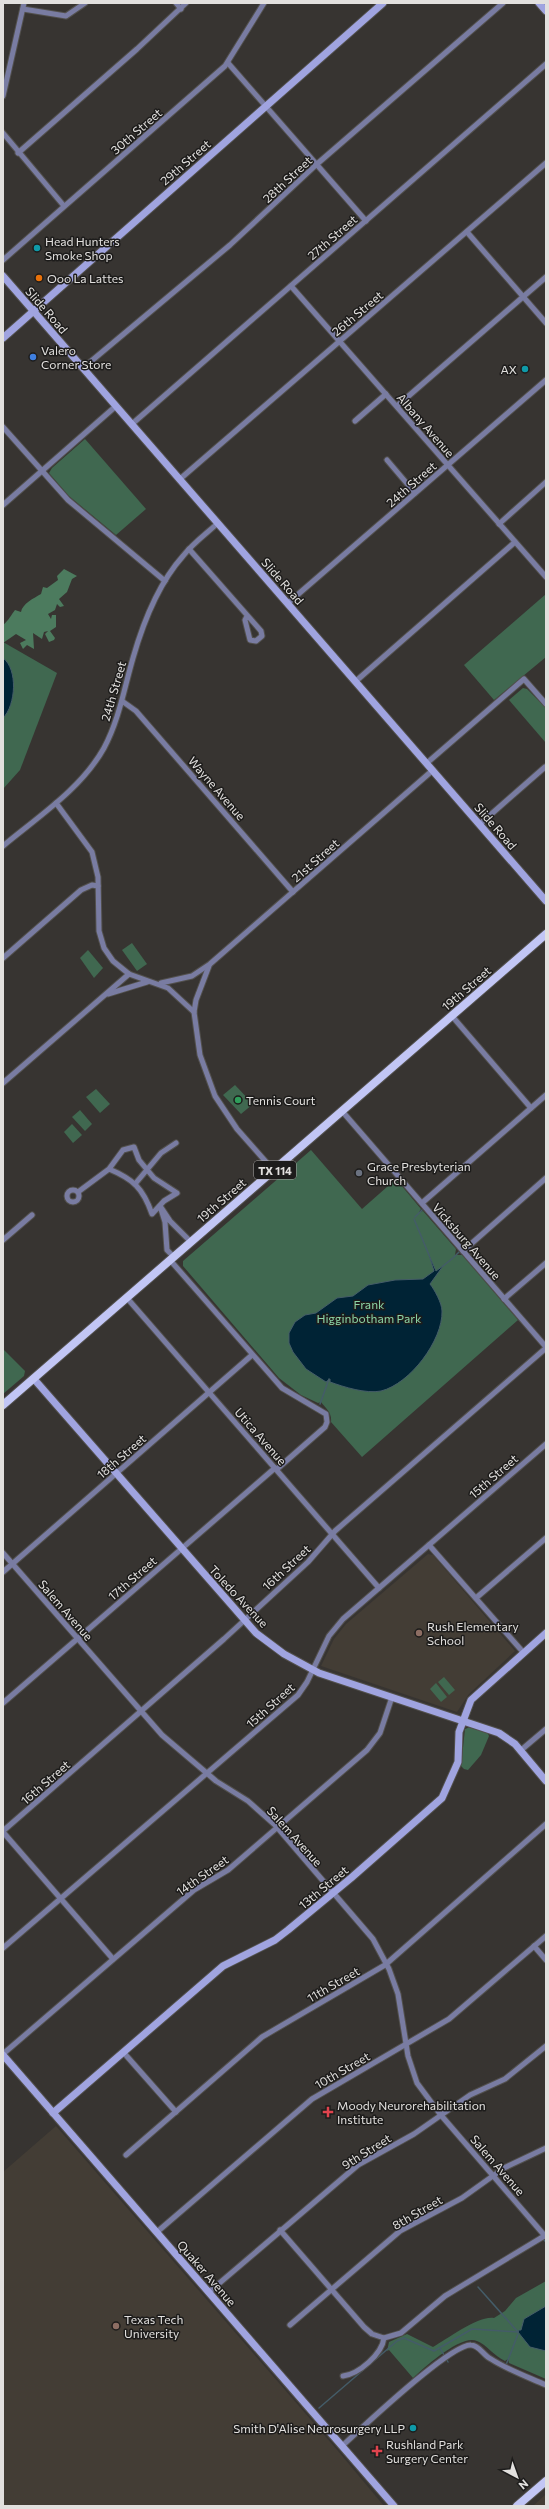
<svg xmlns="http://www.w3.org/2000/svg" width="549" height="2509" font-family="Commissioner,sans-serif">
<rect width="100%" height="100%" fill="#373431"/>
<g fill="#433d35">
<path d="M428,1554L433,1555L515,1651L469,1694L457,1712L321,1666L334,1639L346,1624Z"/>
<path d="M56,2126L338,2451L384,2506H3V2172Z"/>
<path d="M546,2494V2506H533Z"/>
</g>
<g fill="#406850">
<path d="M85,439L146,509L116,535L69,496L49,473L52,468Z"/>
<path d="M546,594V657L494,700L464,665Z"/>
<path d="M3,642L57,673L20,770L3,789Z"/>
<path d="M523,688L527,689L546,708V743L509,700Z"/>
<path d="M132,943L147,964L137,971L122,950Z"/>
<path d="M88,950L103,968L94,978L80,958Z"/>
<path d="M235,1085L253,1104L241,1114L223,1095Z"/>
<path d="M96,1089L110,1104L100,1113L86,1097Z"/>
<path d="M80,1110L92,1124L85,1131L72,1117Z"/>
<path d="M72,1124L82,1135L73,1143L64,1132Z"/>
<path d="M311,1150L362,1209L396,1179L421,1209L419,1212L423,1211L456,1249L455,1255H462L518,1320L362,1457L331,1422C332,1412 326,1409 321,1402L318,1403L301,1395L279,1378L183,1266V1261Z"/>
<path d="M3,1349L25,1371L24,1376L3,1394Z"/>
<path d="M444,1677L455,1690L449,1695L438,1682Z"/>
<path d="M436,1683L447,1697L441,1702L430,1689Z"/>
<path d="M470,1727L487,1732L489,1736L481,1755L468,1770L464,1769L461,1766L465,1729Z"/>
<path d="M546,2281V2379L509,2363L508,2359L505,2361C494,2356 487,2345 477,2341C461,2334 425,2367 413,2378L389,2350L387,2351L389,2342L407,2334L433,2347C447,2339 479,2315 494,2318L505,2311L516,2298Z"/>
</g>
<path fill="#4c7b5e" d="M64,569L77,576L72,579L67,592L59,599L64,606L60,607L57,604L55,610L48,614L51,619L52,615H56V627L50,631L55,638L54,640L49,642L45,634L48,631L44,632L42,639L33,633L34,649L27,645L23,649L20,643L26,640L16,634L3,643V625C9,620 11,615 15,610L21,612C22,604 34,598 41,594L43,587L47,588L58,580L57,576Z"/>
<g fill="#002335" stroke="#445c68">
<path d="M3,658C18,669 16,705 3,718Z"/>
<path d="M429,1255L436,1271L443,1266L430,1284C434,1289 442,1303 442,1311C443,1340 410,1384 381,1391C366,1394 344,1387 330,1382V1379L326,1382L306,1369L293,1352L289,1343V1333L295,1322L305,1315L316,1313L337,1298L353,1296L368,1285L395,1280L423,1279L434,1271Z"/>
<path d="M546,2306V2351L530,2347L518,2332L519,2330H521L524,2319Z"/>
</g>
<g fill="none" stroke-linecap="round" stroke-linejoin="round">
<g stroke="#445c68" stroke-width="1.5">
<path d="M415,1217L422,1210"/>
<path d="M414,1219L429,1255"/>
<path d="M454,1257L459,1252"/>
<path d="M443,1266L453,1258"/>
<path d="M320,1404L329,1379"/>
<path d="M543,2239L546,2242"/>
<path d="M478,2287L518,2332"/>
<path d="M440,2348L448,2362"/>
<path d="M506,2365L518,2334"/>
<path d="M319,2408L397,2341L404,2338L434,2351L472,2329L518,2332"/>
</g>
<defs>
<g id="street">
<path d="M176,3L181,9"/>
<path d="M23,9L66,16L85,3"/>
<path d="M228,63L366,221"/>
<path d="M3,96L24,3"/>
<path d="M3,133L64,206"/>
<path d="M18,153L137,49L186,3"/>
<path d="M467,232L546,323"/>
<path d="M3,260L225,66L264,3"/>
<path d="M291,286L546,577"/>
<path d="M83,368L230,245L317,164L503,3"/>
<path d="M397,406L546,277"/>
<path d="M355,421L386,394"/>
<path d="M132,424L546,64"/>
<path d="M3,427L68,500L165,581"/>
<path d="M387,460L415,493"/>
<path d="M180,479L546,163"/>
<path d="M3,505L116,406"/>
<path d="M499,524L546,482"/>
<path d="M189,549L261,631L262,636L256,641L250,640L245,620L247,616"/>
<path d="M288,603L546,380"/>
<path d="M356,681L515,542"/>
<path d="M122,701L136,711L293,892"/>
<path d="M427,763L524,679L546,704"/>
<path d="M56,803L92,852L98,877L99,931L104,948L113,961L129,974L168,988L194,1012L200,1055L215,1096L237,1129L274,1171"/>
<path d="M480,824L545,767"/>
<path d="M3,846C39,816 81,789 104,748C119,720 124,689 133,658C143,623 158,584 183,556C193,543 207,533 218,523"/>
<path d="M3,958L81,890L92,885L98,886"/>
<path d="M161,983L192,976L210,964L433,770"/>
<path d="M108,994L147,982"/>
<path d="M194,1012L196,1000L209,966"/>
<path d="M452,1016L531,1108"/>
<path d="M3,1083L129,974"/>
<path d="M342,1111L546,1347"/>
<path d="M135,1184L161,1153L176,1143"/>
<circle cx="73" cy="1196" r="6"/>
<path d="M78,1192L109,1169C133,1179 143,1188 152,1214L164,1201L177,1193L154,1178L139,1160L134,1147L123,1150L109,1169"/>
<path d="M422,1203L546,1095"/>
<path d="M3,1240L32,1215"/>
<path d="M463,1251L546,1178"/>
<path d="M174,1257L167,1250L165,1222L160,1206L170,1221L191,1242"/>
<path d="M170,1260L282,1388L326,1414L327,1422L325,1427L277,1469"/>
<path d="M127,1298L379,1588"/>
<path d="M504,1299L546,1263"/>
<path d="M429,1545L523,1652"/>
<path d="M3,1553L162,1735L216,1781L248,1801L276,1826L373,1939L389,1969L398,1994L408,2056L417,2083L440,2114L545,2236"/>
<path d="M3,1572L252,1355"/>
<path d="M476,1598L546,1538"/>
<path d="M3,1703L275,1468"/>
<path d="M520,1751L546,1729"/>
<path d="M3,1831L224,1639L308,1562L335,1531L546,1348"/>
<path d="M3,1832L113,1959"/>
<path d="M534,1946L546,1960"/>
<path d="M3,1948L298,1695L307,1682L329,1636L343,1619L546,1444"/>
<path d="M124,2053L176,2112"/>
<path d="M3,2054L180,1902L194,1890L228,1870L367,1750L380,1733L392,1697"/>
<path d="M126,2155L262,2037L385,1965L546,1824"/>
<path d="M280,2230L364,2327L372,2334L384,2338"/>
<path d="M157,2232L312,2099L449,2019L546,1936"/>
<path d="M209,2292L358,2165L414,2134L470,2095L505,2079L546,2046"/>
<path d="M290,2325L400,2231L462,2198L504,2168L546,2148"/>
<path d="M343,2376C359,2374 382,2354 384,2338L401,2333L445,2296L546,2235"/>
<path d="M342,2446C362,2428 450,2344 471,2345C479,2345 484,2356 491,2359C508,2370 528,2377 546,2385"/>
</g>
<g id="secondary">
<path d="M539,3L546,11"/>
<path d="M3,276L546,901"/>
<path d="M3,338L383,3"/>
<path d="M34,1379L256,1633L284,1654L319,1673L499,1733L515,1744L546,1781"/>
<path d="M3,2055L394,2506"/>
<path d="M53,2113L223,1966L275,1940L288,1930L351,1878L442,1798L458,1762L459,1732L471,1700L546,1633"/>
</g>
<g id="primary">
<path d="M3,1405L546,934"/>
<path d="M517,2506L546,2481"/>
</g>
</defs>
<use href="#street" stroke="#52504d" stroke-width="7"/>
<use href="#secondary" stroke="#52504d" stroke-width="9"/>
<use href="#primary" stroke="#52504d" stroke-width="10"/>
<use href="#street" stroke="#797ca2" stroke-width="5"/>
<use href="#secondary" stroke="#a0a4e0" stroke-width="7"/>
<use href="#primary" stroke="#c2c6f5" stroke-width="8"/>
</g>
<g fill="#0f9aa8" stroke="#1d1c1b" stroke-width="1.5">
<circle cx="37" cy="248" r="4"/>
<circle cx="525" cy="369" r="4"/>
<circle cx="413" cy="2428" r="4"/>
</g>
<circle fill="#e8710a" stroke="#1d1c1b" stroke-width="1.5" cx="39" cy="278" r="4"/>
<circle fill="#3f7fe0" stroke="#1d1c1b" stroke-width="1.5" cx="33" cy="357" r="4"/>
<circle fill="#2e9e5b" stroke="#1d1c1b" stroke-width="1.5" cx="238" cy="1100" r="4"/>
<circle fill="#6b7280" stroke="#1d1c1b" stroke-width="1.5" cx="359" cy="1173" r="4"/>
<g fill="#8d6e63" stroke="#1d1c1b" stroke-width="1.5">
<circle cx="419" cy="1633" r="4"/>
<circle cx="116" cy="2326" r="4"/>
</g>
<g fill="#e0444e" stroke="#1d1c1b" stroke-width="1.5">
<path d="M326 2106h4v4h4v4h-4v4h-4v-4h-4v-4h4z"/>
<path d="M375 2445h4v4h4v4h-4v4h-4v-4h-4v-4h4z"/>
</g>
<g text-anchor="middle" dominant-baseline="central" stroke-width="3" stroke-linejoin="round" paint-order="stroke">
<rect fill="#1d1c1b" stroke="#a7a5a4" stroke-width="1" x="254" y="1161" width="42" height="18" rx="3"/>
<g font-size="11" font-weight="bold" fill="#e2e0de">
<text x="275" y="1170">TX 114</text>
</g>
<g font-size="12" fill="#e2e0de" stroke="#1d1c1b">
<text transform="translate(136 131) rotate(-41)">30th Street</text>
<text transform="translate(185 162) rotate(-41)">29th Street</text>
<text transform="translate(287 179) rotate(-43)">28th Street</text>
<text transform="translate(332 237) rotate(-41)">27th Street</text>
<text transform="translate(47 310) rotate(49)">Slide Road</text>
<text transform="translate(357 313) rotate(-40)">26th Street</text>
<text transform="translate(426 425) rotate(49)">Albany Avenue</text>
<text transform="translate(411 484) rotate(-41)">24th Street</text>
<text transform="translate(283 581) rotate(49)">Slide Road</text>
<text transform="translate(113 691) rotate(-74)">24th Street</text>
<text transform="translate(217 788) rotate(49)">Wayne Avenue</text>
<text transform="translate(496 826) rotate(49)">Slide Road</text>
<text transform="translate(315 860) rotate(-41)">21st Street</text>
<text transform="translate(466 988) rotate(-41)">19th Street</text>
<text transform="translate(221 1200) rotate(-41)">19th Street</text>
<text transform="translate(467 1241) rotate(49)">Vicksburg Avenue</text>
<text transform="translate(261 1436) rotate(49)">Utica Avenue</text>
<text transform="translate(121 1456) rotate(-41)">18th Street</text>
<text transform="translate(493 1476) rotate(-41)">15th Street</text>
<text transform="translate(286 1567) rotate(-43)">16th Street</text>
<text transform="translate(132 1578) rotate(-41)">17th Street</text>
<text transform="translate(239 1596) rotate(47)">Toledo Avenue</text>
<text transform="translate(66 1610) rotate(49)">Salem Avenue</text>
<text transform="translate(270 1705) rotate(-42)">15th Street</text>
<text transform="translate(45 1782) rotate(-41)">16th Street</text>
<text transform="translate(295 1836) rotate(48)">Salem Avenue</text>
<text transform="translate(202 1875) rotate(-35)">14th Street</text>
<text transform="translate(323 1887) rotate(-40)">13th Street</text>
<text transform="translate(333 1984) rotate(-30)">11th Street</text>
<text transform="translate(342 2070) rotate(-30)">10th Street</text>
<text transform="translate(366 2151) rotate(-32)">9th Street</text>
<text transform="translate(498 2165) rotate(49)">Salem Avenue</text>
<text transform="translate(417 2212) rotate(-30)">8th Street</text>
<text transform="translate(207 2273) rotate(49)">Quaker Avenue</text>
</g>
<g font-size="12" fill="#e2e0de" stroke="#1d1c1b" text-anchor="start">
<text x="45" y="241">Head Hunters<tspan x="45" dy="14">Smoke Shop</tspan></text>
<text x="47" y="278">Ooo La Lattes</text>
<text x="41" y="350">Valero<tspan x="41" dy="14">Corner Store</tspan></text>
<text x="517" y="369" text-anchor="end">AX</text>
<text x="246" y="1100">Tennis Court</text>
<text x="367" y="1166">Grace Presbyterian<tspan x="367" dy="14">Church</tspan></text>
<text x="427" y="1626">Rush Elementary<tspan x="427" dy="14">School</tspan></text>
<text x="337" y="2105">Moody Neurorehabilitation<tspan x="337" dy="14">Institute</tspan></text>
<text x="124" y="2319">Texas Tech<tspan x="124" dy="14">University</tspan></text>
<text x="405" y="2428" text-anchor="end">Smith D'Alise Neurosurgery LLP</text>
<text x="386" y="2444">Rushland Park<tspan x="386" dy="14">Surgery Center</tspan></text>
</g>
<g font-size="12" fill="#8cd6a8" stroke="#1d1c1b">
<text x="369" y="1304">Frank<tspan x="369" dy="14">Higginbotham Park</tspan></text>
</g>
</g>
<rect width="549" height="2509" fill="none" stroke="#e2e0de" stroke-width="8"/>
<g transform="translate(517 2477) rotate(139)" stroke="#1d1c1b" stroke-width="3" paint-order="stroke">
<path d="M0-3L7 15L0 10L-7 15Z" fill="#e2e0de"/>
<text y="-6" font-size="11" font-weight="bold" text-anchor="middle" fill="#e2e0de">N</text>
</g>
</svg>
